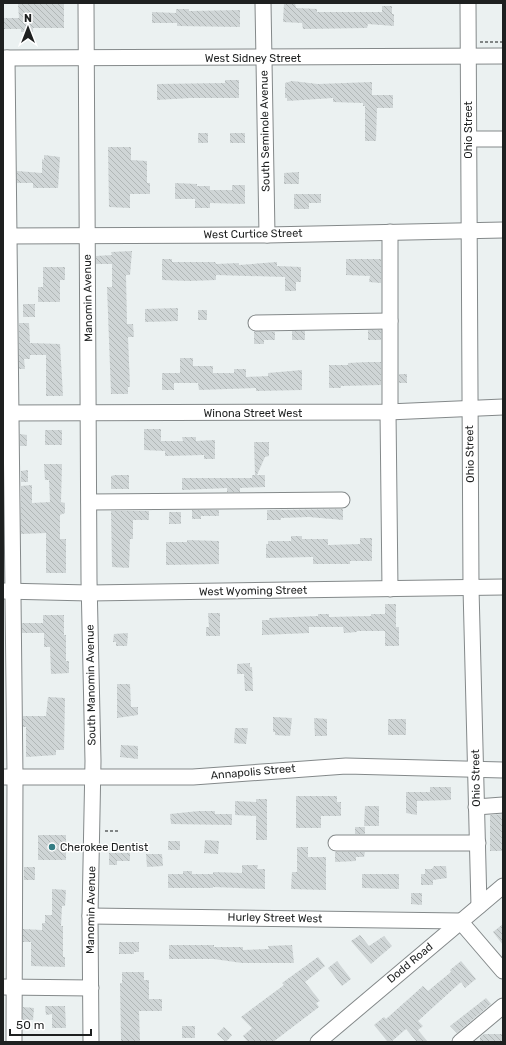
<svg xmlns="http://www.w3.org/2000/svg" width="506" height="1045" font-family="Rubik,sans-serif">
<defs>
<pattern id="building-back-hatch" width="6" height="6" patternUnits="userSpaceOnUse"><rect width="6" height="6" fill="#cfd5d6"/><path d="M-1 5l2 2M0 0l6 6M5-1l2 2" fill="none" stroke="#b1b7b7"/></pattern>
</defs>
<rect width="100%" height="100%" fill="#ebf1f1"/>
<g fill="url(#building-back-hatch)">
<path d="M64,3V28H33V32H21V29H3V18H19L18,4Z"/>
<path d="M284,3H295L296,8L317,9V12H382V6H392V14H394V26L368,24L367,28L303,29L302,23L283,22Z"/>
<path d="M176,9H189V11L240,10V27L177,26V23H152V12L176,13Z"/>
<path d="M225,80H239V98H190L157,100V84L225,83Z"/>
<path d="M292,81L318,84L372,82V95H393V108H377L376,141H365V106H363V103L333,102V98L287,101V98H285V83Z"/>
<rect x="198" y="133" width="10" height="10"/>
<rect x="230" y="133" width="15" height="10"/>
<path d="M108,147H131V160L147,161V183H150V194H130V208L109,207Z"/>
<path d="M44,155L60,157L58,188H33V183H17V171L42,173V159L44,160Z"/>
<path d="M299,172V184H284V173Z"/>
<path d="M175,183L197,184V186H210V190H232V185H245V204L210,203V208H195V199H175Z"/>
<path d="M294,194H321V203H309V209H294Z"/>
<path d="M132,251L130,275H126L127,324H133L134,337H128L130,387H128V394H111L107,287H112V264H96V256L112,255L111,252Z"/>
<path d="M162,259H172V262H215L216,264L239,263V265L277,262V266L301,267V282H296V291H285V277L216,275V280L189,281L162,280Z"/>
<path d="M346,259H381V283L369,282L370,276L346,275Z"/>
<path d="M43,267H65V280H60V302H38V287H43Z"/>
<rect x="23" y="304" width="12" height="13"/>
<path d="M178,308V321L145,322V309Z"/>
<rect x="198" y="310" width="9" height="10"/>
<path d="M19,323H29L30,343L60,344L63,396H46V355H30V359H24L25,369H19Z"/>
<rect x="368" y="330" width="13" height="10"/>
<path d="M254,331L275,332V340H264V344H254Z"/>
<rect x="292" y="331" width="13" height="9"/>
<path d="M180,358H193V366H213V373H234V369H246V377L268,376V373L302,370V390L256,391V388L199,390L198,383H174V390H162V373H180Z"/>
<path d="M368,362H381V385L341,386V388H329V365H348V363Z"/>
<rect x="399" y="374" width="8" height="9"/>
<path d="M144,429H161V441H183L182,437H196V441L215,440V459H204V455L165,456V451L144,450Z"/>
<rect x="45" y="430" width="17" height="15"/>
<path d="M20,434L27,435V446H20Z"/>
<path d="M254,442H269V456L265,457L257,475H265V487L240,488V492H227V488L182,490V478H252V475H255Z"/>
<path d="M44,464H62L61,502L65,503V513L60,515V539H66V573H46V533L21,534V486L32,485V503L50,502L49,480H45Z"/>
<path d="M28,470V482H21V471Z"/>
<path d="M115,475H129V489H111V476Z"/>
<path d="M343,509V520L309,517L281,518V520H267V510Z"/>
<path d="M192,510H219V516H201V519H192Z"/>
<path d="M111,511H149V520H133V539H130L129,568L112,567Z"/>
<rect x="169" y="512" width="12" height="12"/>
<path d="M291,536H302V539H328V545L360,544V538H372V561H350V564H313V557L266,558V544H268V541H291Z"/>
<path d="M187,540L219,541V564L166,565V542H187Z"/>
<path d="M385,604H396V627H399V646H385V631H357V632L344,633L343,627H309V633L262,635V620H269V618L318,616V614H329V617L371,616V614H385Z"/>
<path d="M208,613H220V636H206V627H209Z"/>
<path d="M43,615H64V635H66V661H69V673L51,674L50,647H44V633H22V623H43Z"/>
<path d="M128,633L127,646H116V642H113L114,634Z"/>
<path d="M250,663V667H252L253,691H245L244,674H237V664Z"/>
<path d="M117,684H130L131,707H138V715L117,718Z"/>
<path d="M48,697L65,698L64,750H56V755L26,757V727H23V716H46Z"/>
<path d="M273,717L292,718L290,736L275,735V732H273Z"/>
<path d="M314,718L327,719V736H315Z"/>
<rect x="388" y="719" width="18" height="16"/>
<path d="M235,728H248L246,744L234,743Z"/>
<path d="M121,745L138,746V759L120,757Z"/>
<path d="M430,787H451V800L417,801V815L406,813V792H430Z"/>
<path d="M296,796H337V802H341V816H321V828H296Z"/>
<path d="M256,799H267V840H256V816L235,815V801L256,802Z"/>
<path d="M365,806H379V826H364Z"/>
<path d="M199,811H215V814H232V825L171,824L170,814Z"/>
<path d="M503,814V851H490V815Z"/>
<rect x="355" y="827" width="10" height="7"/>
<rect x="38" y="835" width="28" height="25"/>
<path d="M205,840L219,841L218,854L204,853Z"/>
<rect x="168" y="841" width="12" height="9"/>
<path d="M297,847H308V857H326V890L291,889L292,872H297Z"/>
<path d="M335,852H365L364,857H356V861L335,862Z"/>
<path d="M109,853H130V861H117V865H109Z"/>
<path d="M146,854H162L163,866L147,867Z"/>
<path d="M242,865H258L257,869H265V889L213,887V888H168V874H183V871H192V874H213V872L242,873Z"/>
<path d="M434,866H446L447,878L433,880V885H421V874H425V869H432Z"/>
<rect x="24" y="867" width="11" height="13"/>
<path d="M362,874H399V889L362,888Z"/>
<path d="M52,889L66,890L65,906H62L61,926H63V957H65V967L31,966V942H23V929L42,930V923H45V915H52Z"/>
<path d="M411,893H422V905L411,904Z"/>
<path d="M503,924V945L493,932Z"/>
<path d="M360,935L369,946L384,936L392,946L371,964L351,941Z"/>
<path d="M119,942H139V952H134V954H119Z"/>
<path d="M169,945H214V947H243V950L269,949L268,946L292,945L294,963H242L214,959H169Z"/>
<path d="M318,957L325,966L305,982L320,1001L316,1003L319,1007L273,1042H248L243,1036L252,1028L241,1017L284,985L282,983Z"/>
<path d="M337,961L351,979L342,986L328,968Z"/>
<path d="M461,961L476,979L465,988L461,982L418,1021L423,1026L418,1030L428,1042H417L406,1029L391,1042H388L374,1025L384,1017L386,1019L423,986L428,991L451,972L450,970Z"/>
<path d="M122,972H144V980H149V999H162V1011H139L140,1041L121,1042L120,983H122Z"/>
<path d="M486,998L491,1004L457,1033L450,1026Z"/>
<path d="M45,1006H65L66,1028H52V1014L46,1015Z"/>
<path d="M23,1007L34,1008L33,1020H23Z"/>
<rect x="182" y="1026" width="13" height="12"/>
<path d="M224,1027L232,1035L226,1042L217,1034Z"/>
<path d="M484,1034H503V1042H480V1037Z"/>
</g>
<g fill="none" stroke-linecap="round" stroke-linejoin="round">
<defs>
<g id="minor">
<path d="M86,3L89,580L93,761L90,916L91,1042"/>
<path d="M263,3L267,235"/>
<path d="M468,3L471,588L479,906"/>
<path d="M3,58L503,56"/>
<path d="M7,58L15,777L14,1042"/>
<path d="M469,139H503"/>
<path d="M390,232V411"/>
<path d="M3,236L267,235L503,230"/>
<path d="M256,323L390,321"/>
<path d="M388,412L390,589"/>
<path d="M3,413L388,412L503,407"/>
<path d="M89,502L342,500"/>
<path d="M3,591L89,593L503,587"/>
<path d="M3,777H193L346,766L503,770"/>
<path d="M476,807L503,805"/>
<path d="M336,843H478"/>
<path d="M90,916L460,921L503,971"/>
<path d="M4,987L91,988"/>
<path d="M318,1042L503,886"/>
<path d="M460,1042L503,1006"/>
</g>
</defs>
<use href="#minor" stroke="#84898a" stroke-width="17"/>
<g stroke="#818585" stroke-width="2" stroke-dasharray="3 2" stroke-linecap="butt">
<path d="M480,42H503"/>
<path d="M105,831H120"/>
</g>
<use href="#minor" stroke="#fff" stroke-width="15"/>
</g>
<circle fill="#357d84" stroke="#fff" stroke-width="1.5" cx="52" cy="847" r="4"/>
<g text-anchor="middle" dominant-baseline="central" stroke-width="3" stroke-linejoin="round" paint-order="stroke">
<g font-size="11" fill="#1e2020" stroke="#fff">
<text x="253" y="58">West Sidney Street</text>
<text transform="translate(468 130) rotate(-90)">Ohio Street</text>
<text transform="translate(265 131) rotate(-91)">South Seminole Avenue</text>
<text transform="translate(253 234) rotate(-1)">West Curtice Street</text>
<text transform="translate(88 298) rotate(-91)">Manomin Avenue</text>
<text x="253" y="413">Winona Street West</text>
<text transform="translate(470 454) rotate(-91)">Ohio Street</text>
<text transform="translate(253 591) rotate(-1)">West Wyoming Street</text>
<text transform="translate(91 685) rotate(-91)">South Manomin Avenue</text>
<text transform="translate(253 772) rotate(-5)">Annapolis Street</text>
<text transform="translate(476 778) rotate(-91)">Ohio Street</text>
<text transform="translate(91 910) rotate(-89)">Manomin Avenue</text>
<text transform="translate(275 918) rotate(1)">Hurley Street West</text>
<text transform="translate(410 963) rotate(-40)">Dodd Road</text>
</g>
<g font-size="11" fill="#1e2020" stroke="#fff" text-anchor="start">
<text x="60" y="847">Cherokee Dentist</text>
</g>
</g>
<rect width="506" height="1045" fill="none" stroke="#1e2020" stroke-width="8"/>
<g transform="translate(28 28)" stroke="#ffffff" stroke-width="3" paint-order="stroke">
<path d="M0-3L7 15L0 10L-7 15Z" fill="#1e2020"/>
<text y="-6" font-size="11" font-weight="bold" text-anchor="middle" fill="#1e2020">N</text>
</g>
<path d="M10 1029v6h81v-6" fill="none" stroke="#1e2020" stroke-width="2"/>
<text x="16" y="1029" font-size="12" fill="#1e2020" stroke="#ffffff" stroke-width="3" paint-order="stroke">50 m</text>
</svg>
